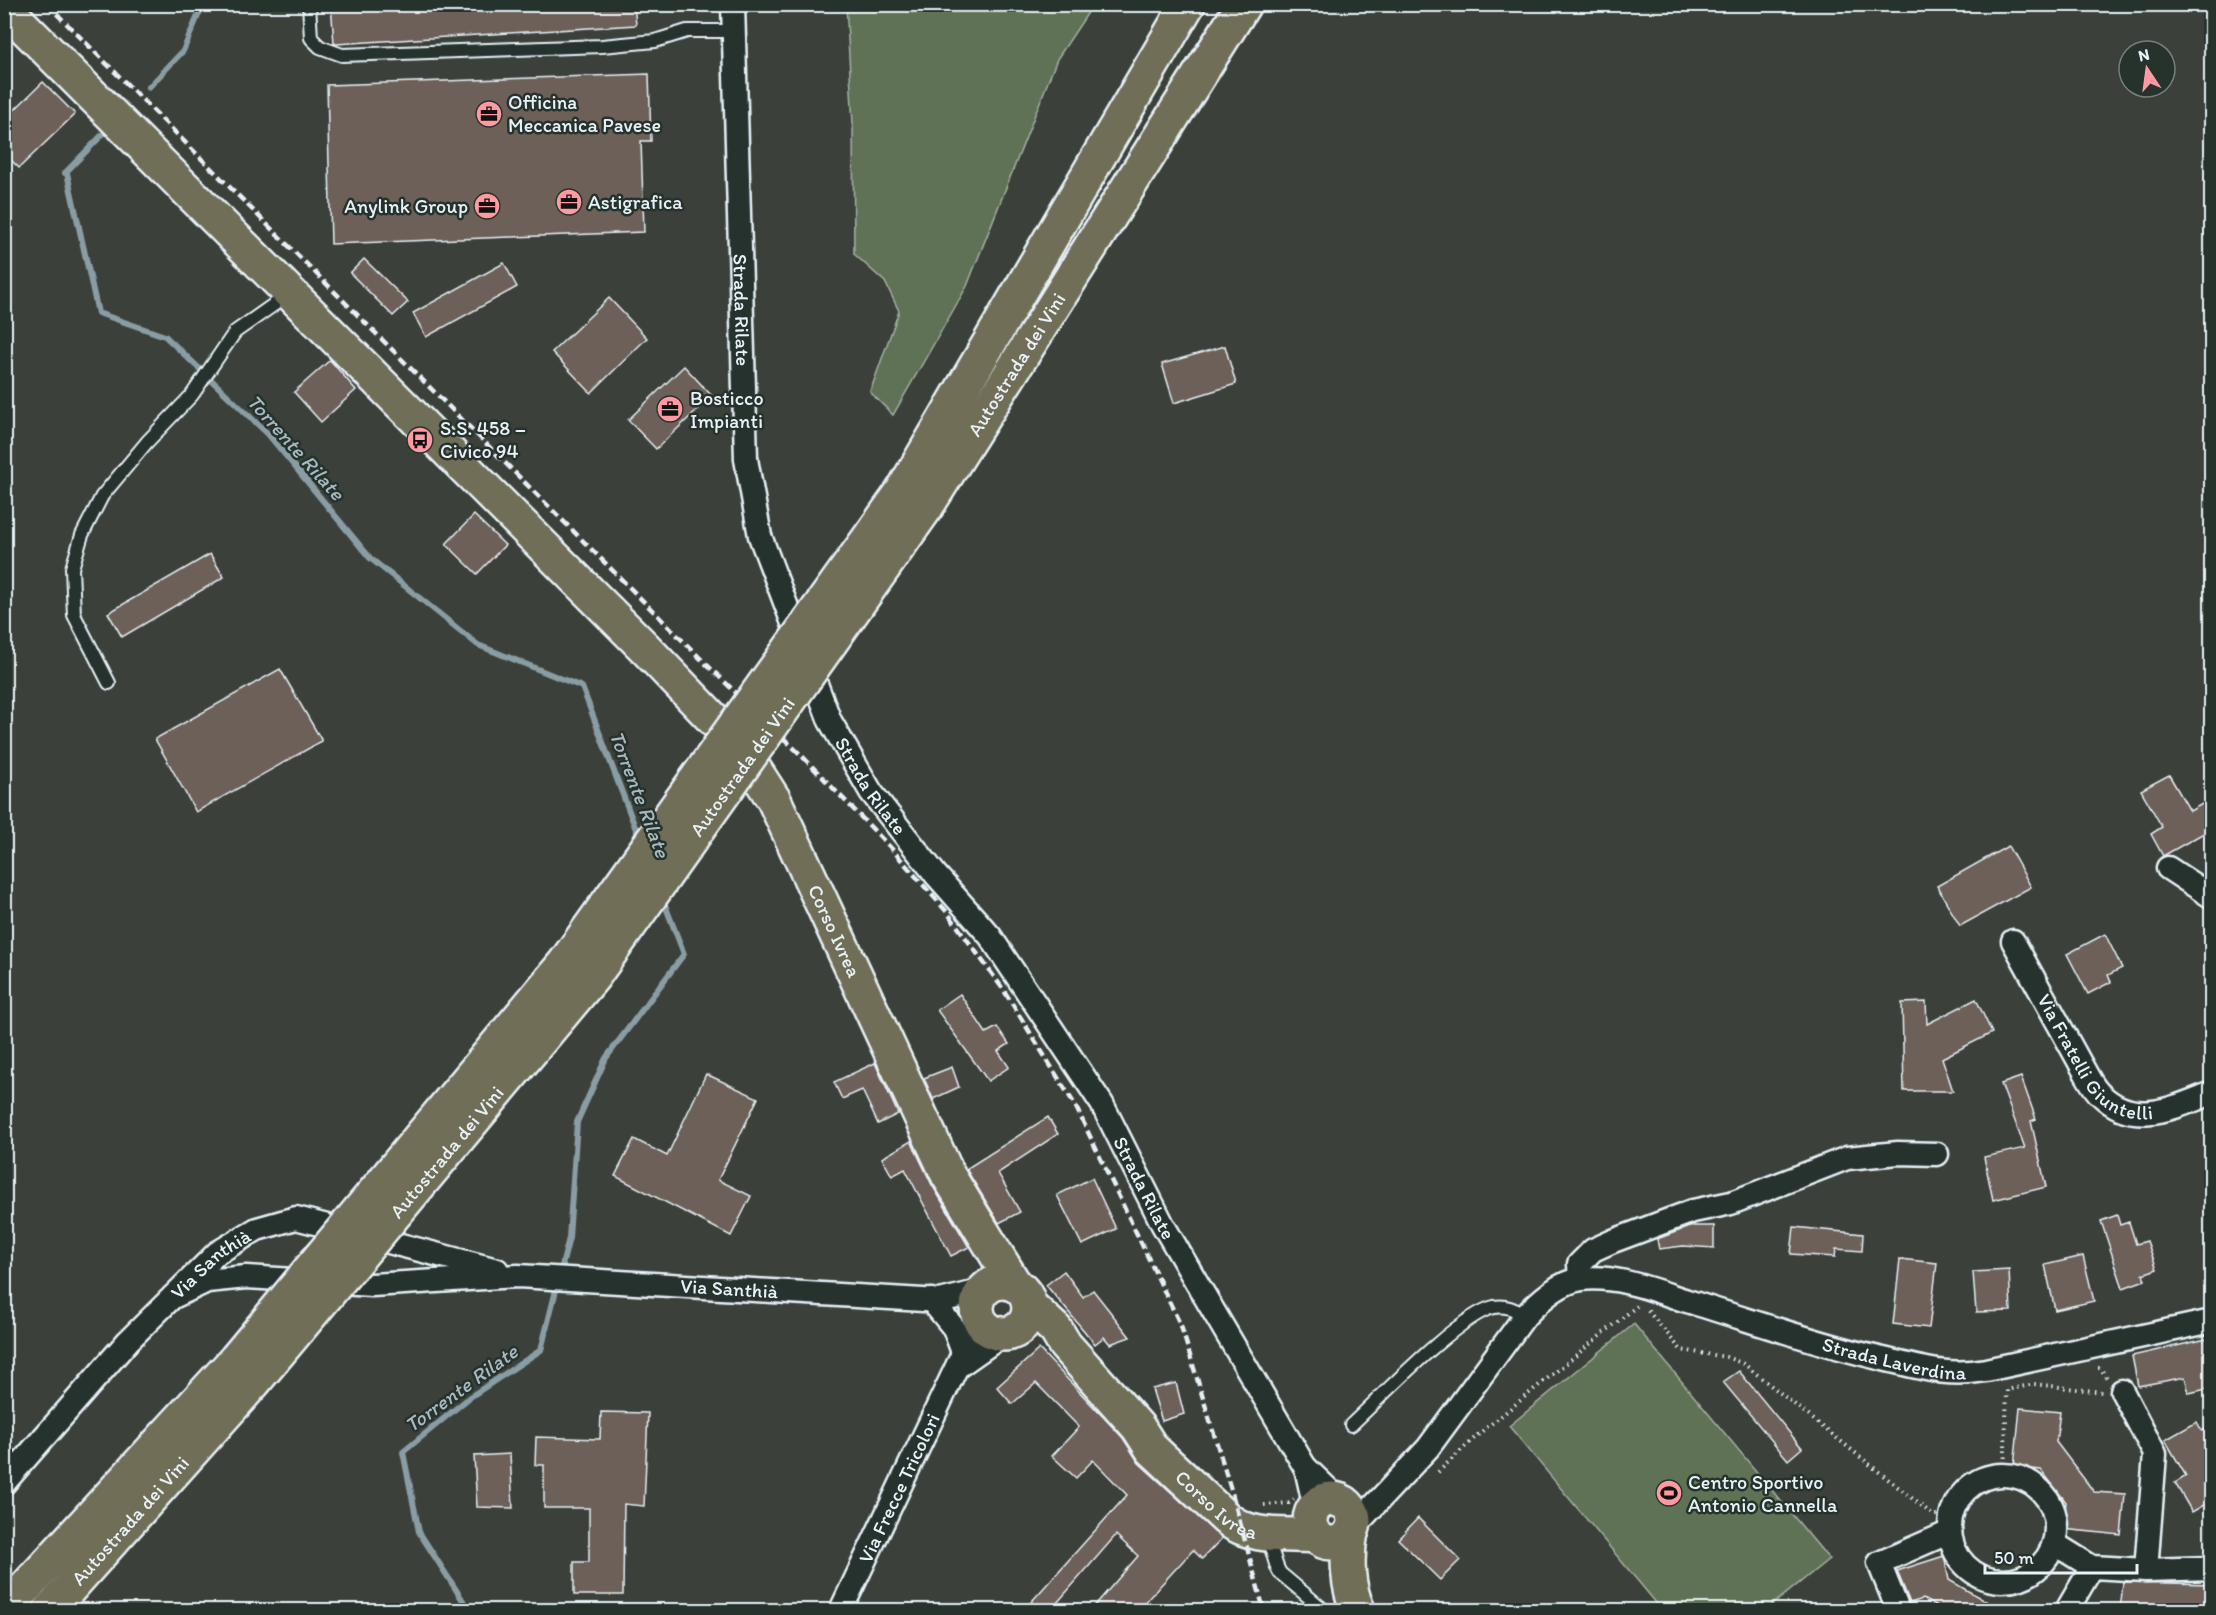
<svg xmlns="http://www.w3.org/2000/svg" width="2216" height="1615" font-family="Itim,sans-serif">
<rect width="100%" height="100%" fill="#3b413a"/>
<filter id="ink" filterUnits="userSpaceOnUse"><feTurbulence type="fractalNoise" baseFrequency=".0167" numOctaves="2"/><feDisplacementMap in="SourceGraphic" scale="12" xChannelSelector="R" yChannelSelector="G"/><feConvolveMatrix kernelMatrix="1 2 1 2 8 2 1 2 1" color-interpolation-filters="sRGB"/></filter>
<g filter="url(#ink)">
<g fill="#617254" stroke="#a4b2a6" stroke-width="1.5">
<path d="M846,5H1093L1057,59L967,286L893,415L870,392L899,311L885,282L854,254L853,124Z"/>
<path d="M1634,1324L1829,1559L1766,1610H1662L1509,1426Z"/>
</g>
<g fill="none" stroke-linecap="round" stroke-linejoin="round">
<g stroke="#899da5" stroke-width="6">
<path d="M149,87L183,51L203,4"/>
<path d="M104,133L65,173H67L98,313L165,336L268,434L370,558L478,645L582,687L640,840"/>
<path d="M469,1610L419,1532L403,1452L470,1397L541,1350L569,1238L577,1122L606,1058L684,954L662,897"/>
</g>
</g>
<g fill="#6d6159" stroke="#e8f1f8" stroke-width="1.5">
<path d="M331,4H634L636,25L336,44L334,43Z"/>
<path d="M649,74L651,141H641L644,232L331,244L327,85Z"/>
<path d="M43,82L75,114L19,168L4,153V120Z"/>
<path d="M364,259L408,302L393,316L350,273Z"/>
<path d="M504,263L517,287L426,337L413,313Z"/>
<path d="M609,298L647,338L591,393L552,352Z"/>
<path d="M1225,346L1236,384L1174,403L1162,364Z"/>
<path d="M330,360L356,390L321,422L294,392Z"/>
<path d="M684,366L712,396L656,449L628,420Z"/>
<path d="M474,515L505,545L477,574L446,544Z"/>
<path d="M210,554L224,577L122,637L108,613Z"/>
<path d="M280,669L322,741L196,812L155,739Z"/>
<path d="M2169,775L2190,811L2211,799V829L2163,856L2151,834L2162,827L2141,790Z"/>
<path d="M2008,846L2031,887L1960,926L1937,886Z"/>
<path d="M2105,934L2122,968L2108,975L2111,982L2088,994L2067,954Z"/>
<path d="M960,994L986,1033L997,1027L1009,1044L998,1051L1009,1067L988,1081L937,1010Z"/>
<path d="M1976,999L1992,1033L1942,1058L1953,1091H1904L1902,1003L1926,1002L1927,1024Z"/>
<path d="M875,1063L898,1114L878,1124L862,1090L842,1099L834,1082Z"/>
<path d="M952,1067L959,1087L933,1099L924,1078Z"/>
<path d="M706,1074L758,1098L718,1180L751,1196L731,1236L615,1176L634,1139L667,1156Z"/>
<path d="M2021,1077L2036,1119L2031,1121L2046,1187L1993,1200L1984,1157L2025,1148L2001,1084Z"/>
<path d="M1048,1117L1058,1134L998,1173L1020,1212L999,1223L966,1169Z"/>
<path d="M911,1141L932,1185L969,1247L951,1256L905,1169L892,1176L882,1158Z"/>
<path d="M1092,1178L1116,1229L1082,1245L1057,1195Z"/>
<path d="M2117,1215L2120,1225L2129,1222L2136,1244L2147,1241L2157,1269L2143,1274L2145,1280L2123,1288L2101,1221Z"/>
<path d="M1692,1226H1714V1248L1683,1246L1659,1249L1657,1239Z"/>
<path d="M1794,1227L1863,1234L1862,1251L1836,1249L1835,1257L1791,1254Z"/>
<path d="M2083,1256L2094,1301L2055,1310L2045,1265Z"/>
<path d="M1900,1259L1937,1263L1929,1328L1893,1324Z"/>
<path d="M2009,1270L2011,1311L1976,1312L1973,1272Z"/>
<path d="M1064,1271L1083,1297L1093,1290L1130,1337L1110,1344L1104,1337L1095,1344L1046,1285Z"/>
<path d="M2211,1338V1388L2189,1393L2185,1377L2138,1386L2132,1356Z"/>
<path d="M1039,1349L1123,1438L1139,1463L1222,1538L1202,1559L1193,1550L1137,1611H1090L1138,1556L1116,1535L1050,1611H1023L1127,1495L1093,1460L1076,1478L1052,1456L1079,1427L1036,1383L1012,1404L997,1387Z"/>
<path d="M1739,1371L1802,1448L1788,1460L1723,1382Z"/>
<path d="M1176,1383L1184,1414L1162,1421L1152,1389Z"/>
<path d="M2020,1408L2060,1412L2056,1442L2094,1492L2125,1494L2121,1535L2063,1529L2066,1502L2041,1470L2014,1467Z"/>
<path d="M601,1412L648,1413L644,1506L624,1504L623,1595H574V1562H589V1508H544V1465H535L536,1437L600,1439Z"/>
<path d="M2197,1422L2202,1431L2211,1426V1501L2192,1512L2175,1483L2186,1476L2165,1440Z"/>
<path d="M510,1454L513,1508L477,1507L474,1456Z"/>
<path d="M1418,1518L1460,1560L1440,1580L1398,1539Z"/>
<path d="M1944,1556L1949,1580L2003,1611H1944L1923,1599L1910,1603L1897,1571Z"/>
<path d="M2123,1582L2211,1584V1611H2120Z"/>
</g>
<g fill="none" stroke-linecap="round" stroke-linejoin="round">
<defs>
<g id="service">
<path d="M309,4L311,38L320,47L342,55L602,46L655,41L687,31H734"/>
<path d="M109,683L74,615L72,568L82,535L102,496L147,442L192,395L235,332L289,294"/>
<path d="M1351,1425C1380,1398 1460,1314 1494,1307C1506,1305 1515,1309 1525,1316"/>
<path d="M1265,1537C1274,1548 1273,1562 1280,1573L1324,1610"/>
</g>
<g id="minor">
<path id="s1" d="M733,4L746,459L760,536L830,721L871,792L936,875L990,936L1102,1104L1163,1225L1305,1467L1339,1500"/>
<path d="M2168,868L2212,897"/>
<path id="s2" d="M2013,941L2085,1072C2089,1079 2094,1089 2101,1095C2135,1128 2175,1107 2212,1093"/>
<path d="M1580,1279L1579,1264L1593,1250L1613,1241L1693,1211L1731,1203L1847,1158L1898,1153L1937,1154"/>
<path id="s3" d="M173,1297L207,1281L246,1277L372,1285L518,1276L940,1301L984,1290"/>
<path d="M931,1300L954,1328L964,1355"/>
<path d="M960,1365L1004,1334"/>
<path d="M2122,1391L2155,1454L2146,1570"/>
<path d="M1306,1468L1315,1508"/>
<circle cx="2003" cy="1528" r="53"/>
<path id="s4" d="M4,1483L128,1341L217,1253L257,1229L296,1218L497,1270"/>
<path id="s5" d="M1352,1529L1428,1448L1525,1316C1539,1301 1559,1282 1581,1279C1618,1275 1653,1290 1687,1301C1753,1321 1817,1344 1883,1359C1922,1368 1946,1377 1986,1370L2212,1321"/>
<path d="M2055,1544L2092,1567L2146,1570L2212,1568"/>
<path id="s6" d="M841,1610L979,1320"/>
<path d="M1898,1610L1879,1563L1950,1532"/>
<path d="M2067,1610L2092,1567"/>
</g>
<g id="primary">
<path id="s7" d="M4,7L645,648L740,747L774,800L948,1175L1015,1285"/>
<circle cx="1003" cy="1308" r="26"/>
<path id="s8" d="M1029,1305L1056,1330L1065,1345L1138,1427L1152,1449L1227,1519C1253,1540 1286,1533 1317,1536"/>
<circle cx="1332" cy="1521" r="22"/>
<path d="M1351,1532C1346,1557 1347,1587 1358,1610"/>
</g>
<g id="motorway">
<path d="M902,492L1188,4"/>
<path id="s9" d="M925,509L1244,4"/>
<path d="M5,1610L236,1359"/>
<path id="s10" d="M50,1610L254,1382"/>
</g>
</defs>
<use href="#service" stroke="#e8f1f8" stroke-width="16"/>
<use href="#minor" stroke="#e8f1f8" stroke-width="27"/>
<use href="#primary" stroke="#e8f1f8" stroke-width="38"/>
<use href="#motorway" stroke="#e8f1f8" stroke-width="38"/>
<g stroke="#e8f1f8" stroke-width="4" stroke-dasharray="1.5 4.5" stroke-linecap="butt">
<path d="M1648,1311L1681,1350L1726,1357L1744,1364L1933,1515H1937"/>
<path d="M2098,1368H2100L2108,1379"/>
<path d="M1438,1472L1480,1433L1637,1306"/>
<path d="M2004,1476L2007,1390L2034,1384L2102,1392"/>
<path d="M1264,1505L1289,1503L1294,1499"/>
</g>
<use href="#service" stroke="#26332d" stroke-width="12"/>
<use href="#minor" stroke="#26332d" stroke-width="22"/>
<use href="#primary" stroke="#716e59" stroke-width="33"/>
<use href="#motorway" stroke="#716e59" stroke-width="33"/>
<path stroke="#e8f1f8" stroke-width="4.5" stroke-dasharray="9 4.5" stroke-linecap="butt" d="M47,4L706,664L800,754L890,847L947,912L1003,989L1075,1105L1181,1326L1232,1493L1264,1610"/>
<defs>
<g id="motorway-bridge">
<path d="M236,1359L564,964L902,492"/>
<path id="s11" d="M254,1382L593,977L925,509"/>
</g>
</defs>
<use href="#motorway-bridge" stroke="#e8f1f8" stroke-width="38" stroke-linecap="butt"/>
<use href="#motorway-bridge" stroke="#716e59" stroke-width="33"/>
</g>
</g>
<defs>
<symbol id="office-disc" viewBox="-11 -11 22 22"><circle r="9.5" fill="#ff9aa2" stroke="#26332d"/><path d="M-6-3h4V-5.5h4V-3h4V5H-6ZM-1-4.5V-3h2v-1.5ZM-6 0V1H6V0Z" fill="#111"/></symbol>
<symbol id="bus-disc" viewBox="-11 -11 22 22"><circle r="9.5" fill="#ff9aa2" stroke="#26332d"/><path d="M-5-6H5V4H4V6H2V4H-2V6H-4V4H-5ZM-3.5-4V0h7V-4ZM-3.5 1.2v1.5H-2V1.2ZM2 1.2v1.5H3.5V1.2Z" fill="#111"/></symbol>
<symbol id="stadium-disc" viewBox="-11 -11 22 22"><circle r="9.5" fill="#ff9aa2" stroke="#26332d"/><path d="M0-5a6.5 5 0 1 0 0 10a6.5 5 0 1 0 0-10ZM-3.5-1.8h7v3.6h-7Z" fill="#111"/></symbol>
</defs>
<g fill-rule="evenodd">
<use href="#office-disc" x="474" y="99" width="30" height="30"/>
<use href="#office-disc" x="554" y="187" width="30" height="30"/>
<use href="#office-disc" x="472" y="191" width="30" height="30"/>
<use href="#office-disc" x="655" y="394" width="30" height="30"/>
<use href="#bus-disc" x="405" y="425" width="30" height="30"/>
<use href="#stadium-disc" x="1654" y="1478" width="30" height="30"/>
</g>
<g text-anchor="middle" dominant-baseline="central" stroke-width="5" stroke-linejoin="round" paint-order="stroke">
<g font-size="20" fill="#e8f1f8" stroke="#26332d" text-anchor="start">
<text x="508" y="102">Officina<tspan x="508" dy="23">Meccanica Pavese</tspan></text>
<text x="588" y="202">Astigrafica</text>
<text x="468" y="206" text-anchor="end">Anylink Group</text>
<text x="690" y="398">Bosticco<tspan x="690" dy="23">Impianti</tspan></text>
<text x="440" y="428">S.S. 458 –<tspan x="440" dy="23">Civico 94</tspan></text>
<text x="1688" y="1482">Centro Sportivo<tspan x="1688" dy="23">Antonio Cannella</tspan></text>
</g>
<g font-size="20" fill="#e8f1f8" stroke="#26332d">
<text stroke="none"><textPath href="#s1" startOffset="306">Strada Rilate</textPath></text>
<text stroke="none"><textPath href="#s9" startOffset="171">Autostrada dei Vini</textPath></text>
<text stroke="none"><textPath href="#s11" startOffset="786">Autostrada dei Vini</textPath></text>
<text stroke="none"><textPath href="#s1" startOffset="808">Strada Rilate</textPath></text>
<text stroke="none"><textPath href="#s7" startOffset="1251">Corso Ivrea</textPath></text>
<text stroke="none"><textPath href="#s2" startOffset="148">Via Fratelli Giuntelli</textPath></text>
<text stroke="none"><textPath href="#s11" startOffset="300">Autostrada dei Vini</textPath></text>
<text stroke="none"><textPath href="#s1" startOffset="1296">Strada Rilate</textPath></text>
<text stroke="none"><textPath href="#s4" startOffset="302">Via Santhià</textPath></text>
<text stroke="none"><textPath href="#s3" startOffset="561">Via Santhià</textPath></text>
<text stroke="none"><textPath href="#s5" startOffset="668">Strada Laverdina</textPath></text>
<text stroke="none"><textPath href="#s6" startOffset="135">Via Frecce Tricolori</textPath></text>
<text stroke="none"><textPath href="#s8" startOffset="276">Corso Ivrea</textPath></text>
<text stroke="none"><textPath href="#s10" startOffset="120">Autostrada dei Vini</textPath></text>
</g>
<g font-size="21" font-style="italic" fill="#a8b9c1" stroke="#26332d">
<text transform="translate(296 447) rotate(48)">Torrente Rilate</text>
<text transform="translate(640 794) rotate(69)">Torrente Rilate</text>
<text transform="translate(461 1388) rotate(-36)">Torrente Rilate</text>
</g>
</g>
<rect width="2216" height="1615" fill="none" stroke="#26332d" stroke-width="24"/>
<rect x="12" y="12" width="2192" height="1591" fill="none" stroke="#e8f1f8" stroke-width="2" filter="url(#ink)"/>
<g transform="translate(2147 69) rotate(347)"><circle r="28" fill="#26332d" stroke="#747f7e" stroke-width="1.5"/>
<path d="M0-4.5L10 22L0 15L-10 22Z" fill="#ff9aa2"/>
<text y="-9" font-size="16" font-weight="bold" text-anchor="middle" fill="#e8f1f8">N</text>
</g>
<path d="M1985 1564v9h152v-9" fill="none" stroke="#e8f1f8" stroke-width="3"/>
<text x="1994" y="1564" font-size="18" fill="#e8f1f8" stroke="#26332d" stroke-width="4.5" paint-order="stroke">50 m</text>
</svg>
